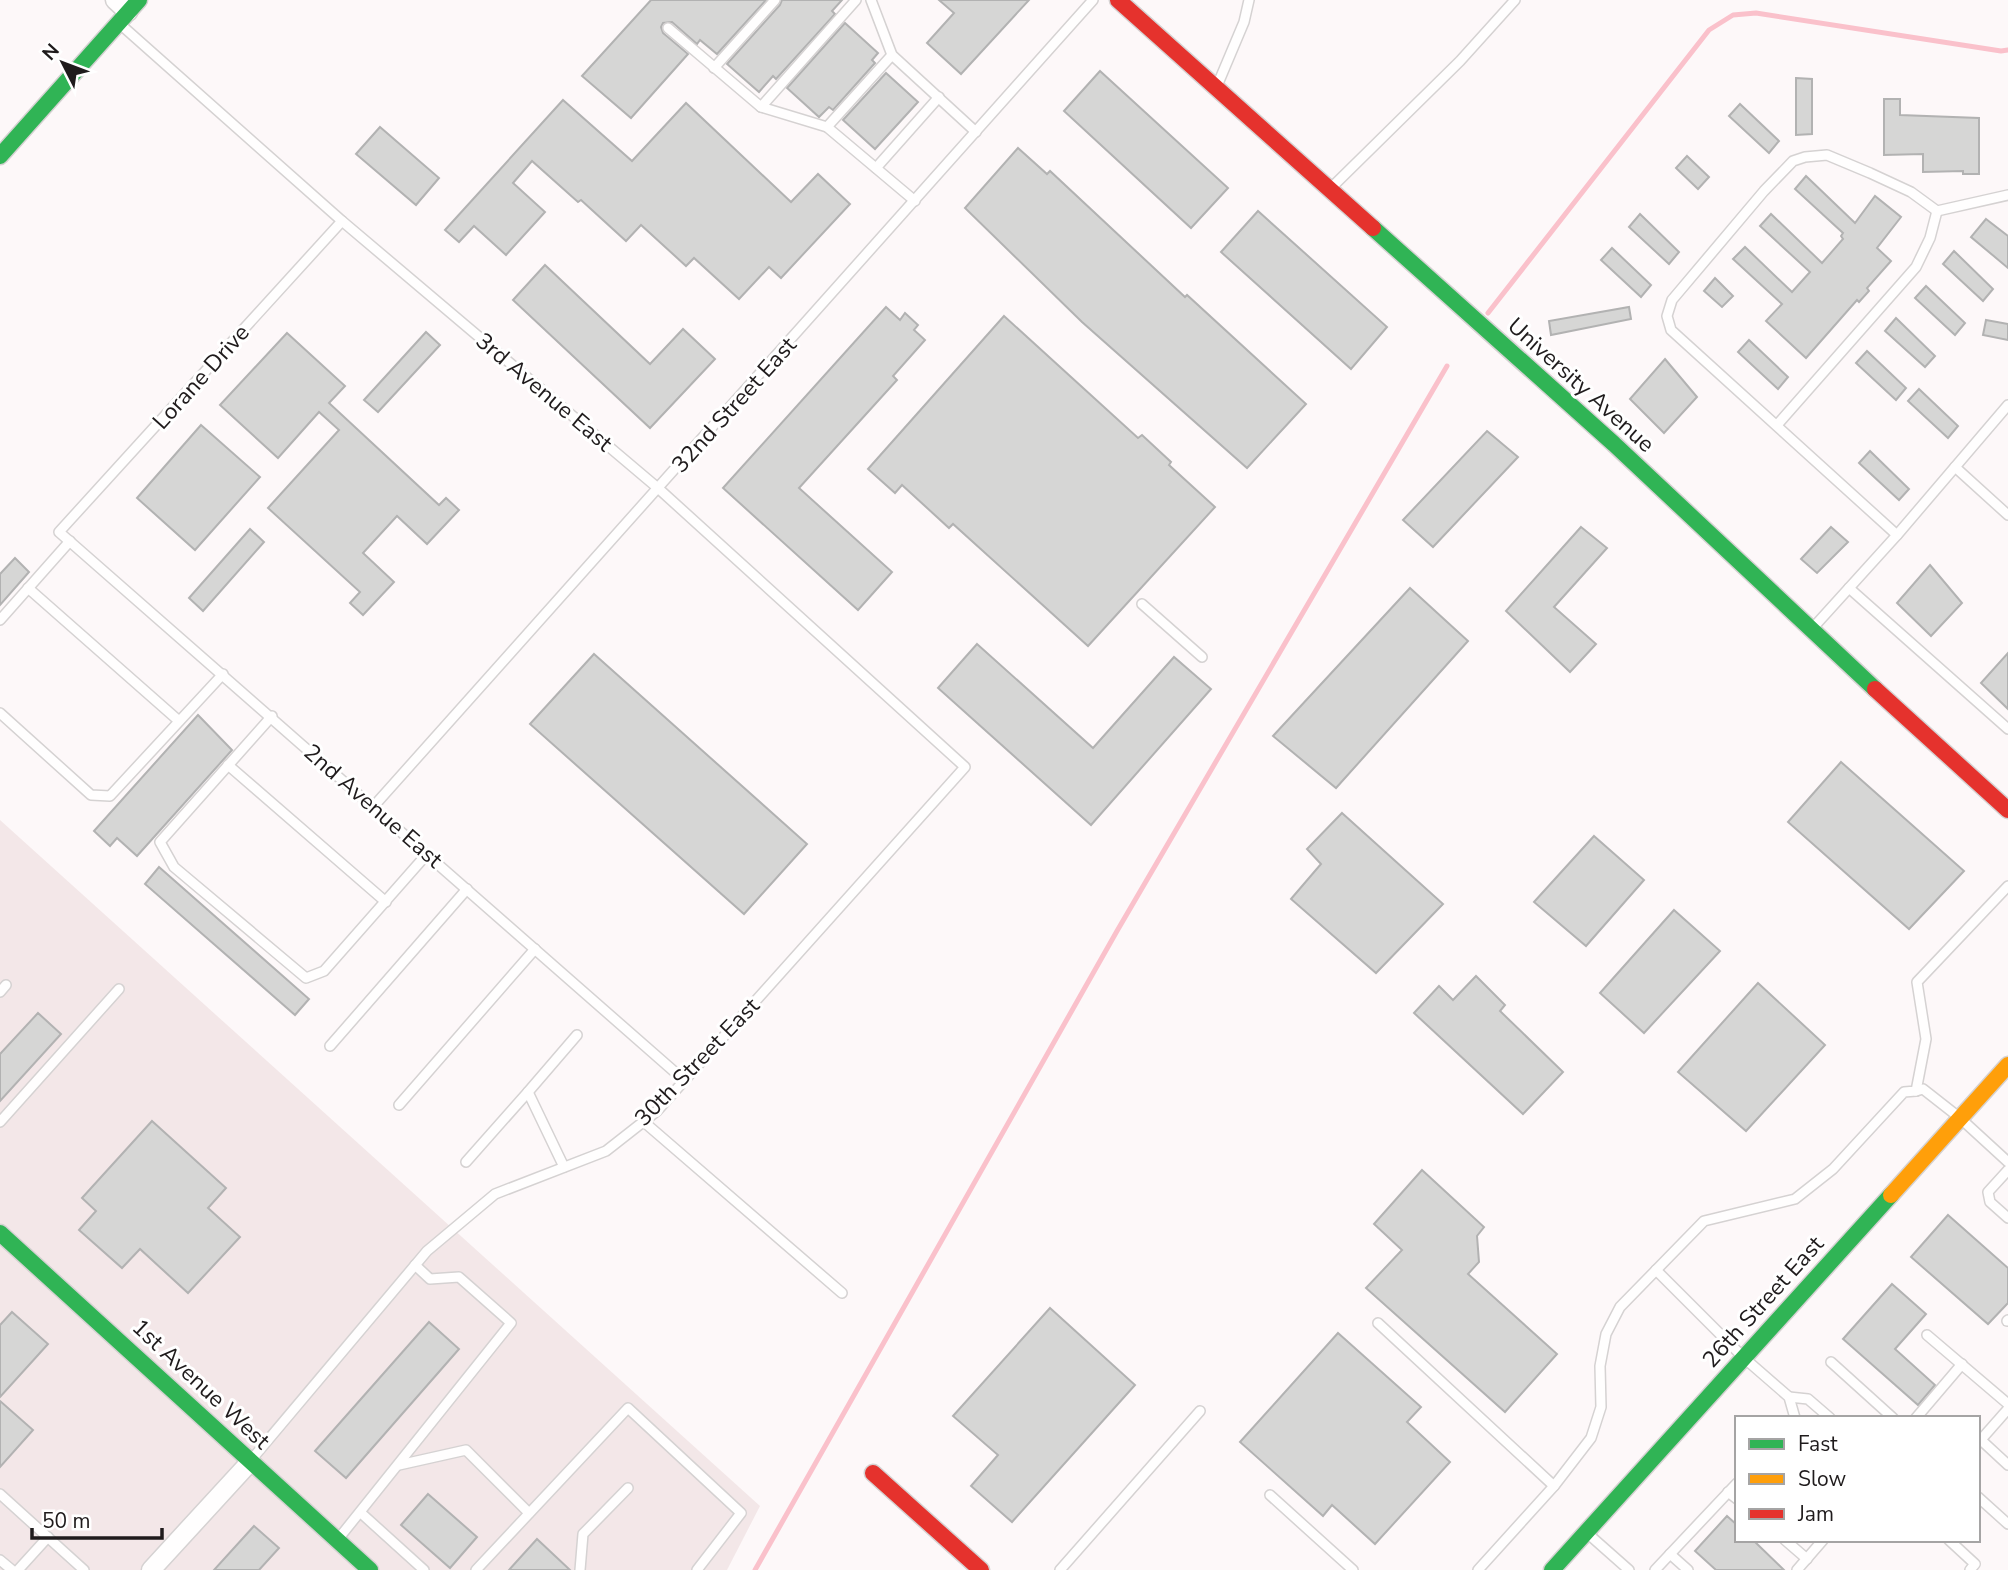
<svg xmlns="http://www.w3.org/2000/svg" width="2008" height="1570" font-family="'Nunito Sans',sans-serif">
<rect width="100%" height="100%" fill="#fdf8f9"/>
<path fill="#f3e7e8" d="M0,820L760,1506L727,1570H0Z"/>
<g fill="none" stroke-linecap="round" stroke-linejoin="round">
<g stroke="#fac1cb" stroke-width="5">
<path d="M1488,313L1709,30L1733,15L1756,13L2001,51L2008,50"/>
<path d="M755,1570L1117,931L1447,366"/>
</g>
</g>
<g fill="#d6d6d5" stroke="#b2b2b2" stroke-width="2">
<path d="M651,0H766L717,54L700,40L697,44L672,22L663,23L661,27L663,33L688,54L631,118L582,76Z"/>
<path d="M782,0H842L832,11L835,14L776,79L773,76L759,92L727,64L780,5Z"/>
<path d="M939,0H1029L961,74L927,43L954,13Z"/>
<path d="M845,23L878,53L872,60L875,63L833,110L829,107L819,117L787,88Z"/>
<path d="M1100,71L1228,188L1191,228L1064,111Z"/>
<path d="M886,73L918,102L875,149L843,120Z"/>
<path d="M1796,78L1812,79V134L1796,135Z"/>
<path d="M1884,99H1900V115L1979,118V174H1963V171L1923,172V154L1884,155Z"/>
<path d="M563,100L632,161L686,103L791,202L818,174L850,204L781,278L769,267L739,299L694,258L686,266L641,225L626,241L581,200L578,202L532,161L513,183L545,212L506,255L474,226L459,242L445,230Z"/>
<path d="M1740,104L1779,141L1769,153L1729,116Z"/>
<path d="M380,127L439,178L416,205L356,154Z"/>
<path d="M1018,148L1047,174L1050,171L1185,297L1187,295L1306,404L1247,468L1082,322L965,208Z"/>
<path d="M1687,156L1709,177L1698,189L1676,168Z"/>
<path d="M1806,176L1855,223L1875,196L1901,217L1877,248L1891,261L1867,288L1869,291L1859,302L1857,300L1806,358L1766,321L1782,304L1733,259L1745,247L1792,292L1810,272L1760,226L1771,214L1822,263L1843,239L1841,236L1843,233L1795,189Z"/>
<path d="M1258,211L1387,327L1351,369L1221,252Z"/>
<path d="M1640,214L1679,252L1669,264L1629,227Z"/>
<path d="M1986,219L2008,236V268L1971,237Z"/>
<path d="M1612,248L1651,285L1641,297L1601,260Z"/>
<path d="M1954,251L1993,289L1983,301L1943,264Z"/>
<path d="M545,265L650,364L683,329L715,359L650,428L513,300Z"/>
<path d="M1715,278L1733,296L1722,307L1704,291Z"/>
<path d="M1926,286L1965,323L1955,335L1915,298Z"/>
<path d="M886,307L900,320L905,313L918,325L914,330L925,340L893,376L897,380L799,488L892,572L858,610L723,488Z"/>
<path d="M1629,307L1631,319L1551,335L1549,321Z"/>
<path d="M1004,316L1138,438L1142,435L1171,462L1169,465L1215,507L1088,646L953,524L949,528L902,485L895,493L868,469Z"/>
<path d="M1896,318L1935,356L1925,367L1885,331Z"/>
<path d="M1986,320L2008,324V340L1983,335Z"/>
<path d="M426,332L440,345L378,412L364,400Z"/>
<path d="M287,333L345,386L329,403L439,505L446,498L459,510L427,544L397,516L363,553L394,582L363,615L350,603L360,592L268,508L339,430L319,412L278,458L220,405Z"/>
<path d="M1749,340L1788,377L1778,389L1738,352Z"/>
<path d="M1867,351L1906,388L1896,400L1856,363Z"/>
<path d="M1665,359L1697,397L1664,433L1630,399Z"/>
<path d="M1919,389L1958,426L1948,438L1908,401Z"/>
<path d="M201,425L260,477L195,550L137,498Z"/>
<path d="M1487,431L1518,457L1433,547L1403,520Z"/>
<path d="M1870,451L1909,489L1899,500L1859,463Z"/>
<path d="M1581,527L1607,548L1554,607L1596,644L1570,672L1506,611Z"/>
<path d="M1831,527L1848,542L1817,573L1801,559Z"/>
<path d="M250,529L264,542L203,611L189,598Z"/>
<path d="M15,558L29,572L0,605V574Z"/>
<path d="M1930,565L1962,603L1931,636L1897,603Z"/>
<path d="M1410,588L1468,641L1336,788L1273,736Z"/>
<path d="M977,644L1093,748L1174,657L1211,689L1091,825L938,688Z"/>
<path d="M2008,653V709L1981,683Z"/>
<path d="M594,654L807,844L744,914L530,724Z"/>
<path d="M198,715L232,750L137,856L117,838L110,846L94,831Z"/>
<path d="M1841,762L1964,871L1909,929L1788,822Z"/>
<path d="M1342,813L1443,904L1376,973L1291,899L1321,864L1307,849Z"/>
<path d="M1594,836L1644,880L1586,946L1534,902Z"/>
<path d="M159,867L309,999L295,1015L145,884Z"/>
<path d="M1674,910L1720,951L1644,1033L1600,993Z"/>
<path d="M1476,976L1505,1005L1500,1011L1563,1072L1523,1114L1414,1013L1439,986L1453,1000Z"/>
<path d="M1758,983L1825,1045L1746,1131L1678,1072Z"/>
<path d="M38,1013L61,1034L0,1101V1054Z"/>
<path d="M152,1121L226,1188L208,1208L240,1237L188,1293L140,1249L122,1268L79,1230L96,1211L82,1198Z"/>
<path d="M1422,1170L1484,1227L1477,1236L1479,1262L1468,1274L1557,1354L1505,1412L1366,1288L1402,1250L1374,1224Z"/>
<path d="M1948,1215L2008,1268V1303L1988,1324L1911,1257Z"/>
<path d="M1892,1284L1926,1314L1895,1349L1935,1385L1918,1405L1843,1339Z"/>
<path d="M1050,1308L1135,1385L1012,1522L971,1486L998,1455L953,1416Z"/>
<path d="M12,1312L48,1344L0,1397V1325Z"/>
<path d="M429,1322L459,1349L346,1478L315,1451Z"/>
<path d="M1338,1333L1421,1407L1407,1422L1450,1462L1375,1544L1332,1505L1323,1516L1240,1442Z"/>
<path d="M0,1401L33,1430L0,1467Z"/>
<path d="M428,1494L477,1537L450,1568L401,1525Z"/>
<path d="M1727,1516L1737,1525V1540H1753L1784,1570H1716L1695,1551Z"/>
<path d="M254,1526L279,1548L259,1570H214Z"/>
<path d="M537,1539L570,1570H509Z"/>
</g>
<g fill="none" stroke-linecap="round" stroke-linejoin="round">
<defs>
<g id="lane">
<path d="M871,0L892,55L976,132"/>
<path d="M120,24L342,221L659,489L965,767L657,1111L606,1151L495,1194L427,1251L252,1459"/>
<path d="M668,28L761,107L827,127L915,201"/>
<path d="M714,68L775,0"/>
<path d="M1217,86L1244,22L1249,0"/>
<path d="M761,107L856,0"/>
<path d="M827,127L892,55"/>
<path d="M876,168L939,97"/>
<path d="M1330,189L1460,61L1515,0"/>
<path d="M342,221L59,532L685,1081"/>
<path d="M1777,425L1916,267L1930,238L1937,211"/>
<path d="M1955,467L2008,515"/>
<path d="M1897,535L1671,330L1667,316L1672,300L1764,191L1793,161L1805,157L1827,155L1870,173L1911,192L1937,211L2008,195"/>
<path d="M28,588L179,721"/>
<path d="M1849,588L2008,729"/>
<path d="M1142,604L1202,657"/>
<path d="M0,620L70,541"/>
<path d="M1811,630L1897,535L2008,405"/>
<path d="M0,713L91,795L110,796L223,674"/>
<path d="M272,716L160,842L174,867L306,978L324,971L427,854"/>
<path d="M228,765L386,902"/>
<path d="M373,807L1093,0"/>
<path d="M0,992L6,985"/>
<path d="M330,1046L467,889"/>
<path d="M1916,1091L1923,1089L1960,1118L2008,1162"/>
<path d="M528,1092L577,1035"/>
<path d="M399,1105L535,949"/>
<path d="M0,1122L119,989"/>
<path d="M644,1122L842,1293"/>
<path d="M466,1162L528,1092L564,1167"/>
<path d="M2008,1170L1988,1192L1990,1202L2008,1218"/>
<path d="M1656,1270L1743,1357L1789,1397L1795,1418"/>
<path d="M2007,1321L2008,1320"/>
<path d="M1378,1323L1554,1486"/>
<path d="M1927,1335L2008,1404"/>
<path d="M1831,1362L1893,1418"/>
<path d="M1789,1397L1808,1399L1830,1418"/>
<path d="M1916,1418L1962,1364"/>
<path d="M1981,1440L2008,1465"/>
<path d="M1978,1443L2008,1409"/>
<path d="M399,1465L466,1450L529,1513"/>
<path d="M1728,1492L1737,1499"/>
<path d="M0,1494L84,1570"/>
<path d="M1270,1495L1353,1570"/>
<path d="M1978,1497L2008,1524"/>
<path d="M361,1513L424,1570"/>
<path d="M1586,1532L1629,1570"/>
<path d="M339,1538L511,1323L459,1277L430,1279L415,1265"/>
<path d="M1785,1540L1807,1559"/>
<path d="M1949,1540L1975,1564L1970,1570"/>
<path d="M1670,1554L1688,1570"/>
<path d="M0,1560L12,1570"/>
<path d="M18,1570L48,1537"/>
<path d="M476,1570L628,1408L741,1513L697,1570"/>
<path d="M580,1570L583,1534L628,1488"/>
<path d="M1060,1570L1200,1411"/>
<path d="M1478,1570L1554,1486L1591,1438L1601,1407L1600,1366L1606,1334L1620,1307L1704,1221L1795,1199L1833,1169L1904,1092L1916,1091L1926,1039L1917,982L2008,886"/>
<path d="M1655,1570L1737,1483"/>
<path d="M1797,1570L1823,1540"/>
</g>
<g id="street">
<path d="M115,0L128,12"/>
<path d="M151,1570L251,1461"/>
</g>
<g id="fast">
<path d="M0,156L139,0"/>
<path d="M1373,228L1614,444L1875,689"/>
<path d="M0,1233L370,1570"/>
<path d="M1552,1570L1891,1195"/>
</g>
<path id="slow" d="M1891,1195L2008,1065"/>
<g id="jam">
<path d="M1118,0L1373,228"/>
<path d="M1875,689L2008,810"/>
<path d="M873,1473L981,1570"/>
</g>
</defs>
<use href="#lane" stroke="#d5d2d2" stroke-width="12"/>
<use href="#street" stroke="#d5d2d2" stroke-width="21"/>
<use href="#fast" stroke="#d5d2d2" stroke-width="19"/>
<use href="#slow" stroke="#d5d2d2" stroke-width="19"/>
<use href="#jam" stroke="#d5d2d2" stroke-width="19"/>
<use href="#lane" stroke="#fffefe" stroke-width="9"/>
<use href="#street" stroke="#fffefe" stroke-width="18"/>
<use href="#fast" stroke="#30b455" stroke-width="16"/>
<use href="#slow" stroke="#ff9f0a" stroke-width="16"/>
<use href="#jam" stroke="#e5322d" stroke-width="16"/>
</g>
<g text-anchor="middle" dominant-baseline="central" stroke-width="6" stroke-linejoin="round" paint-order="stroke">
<g font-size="23" fill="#1f1b1c" stroke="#fff">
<text transform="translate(201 377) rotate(-48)">Lorane Drive</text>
<text transform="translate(1581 385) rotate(42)">University Avenue</text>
<text transform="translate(544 392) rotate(40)">3rd Avenue East</text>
<text transform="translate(734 405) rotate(-48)">32nd Street East</text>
<text transform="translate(373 806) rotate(41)">2nd Avenue East</text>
<text transform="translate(697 1062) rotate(-46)">30th Street East</text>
<text transform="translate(1763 1302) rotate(-48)">26th Street East</text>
<text transform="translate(201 1384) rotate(43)">1st Avenue West</text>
</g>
</g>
<rect x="1735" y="1416" width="245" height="126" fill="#ffffff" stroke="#a5a4a4" stroke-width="2"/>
<rect x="1749" y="1439" width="35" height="10" fill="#30b455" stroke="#a5a4a4" stroke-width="2"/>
<text x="1798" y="1451" font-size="21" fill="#1f1b1c">Fast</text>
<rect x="1749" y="1474" width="35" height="10" fill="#ff9f0a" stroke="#a5a4a4" stroke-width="2"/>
<text x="1798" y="1486" font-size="21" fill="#1f1b1c">Slow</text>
<rect x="1749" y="1509" width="35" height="10" fill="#e5322d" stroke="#a5a4a4" stroke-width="2"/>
<text x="1798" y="1521" font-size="21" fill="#1f1b1c">Jam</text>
<g transform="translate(63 63) rotate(312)" stroke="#ffffff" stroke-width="5" paint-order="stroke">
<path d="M0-5L12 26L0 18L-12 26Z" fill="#1f1b1c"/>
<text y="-10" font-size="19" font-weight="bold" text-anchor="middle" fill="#1f1b1c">N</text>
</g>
<path d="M32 1528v10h130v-10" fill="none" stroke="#1f1b1c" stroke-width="3.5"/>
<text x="42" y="1528" font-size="21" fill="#1f1b1c" stroke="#ffffff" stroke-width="5" paint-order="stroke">50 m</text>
</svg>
